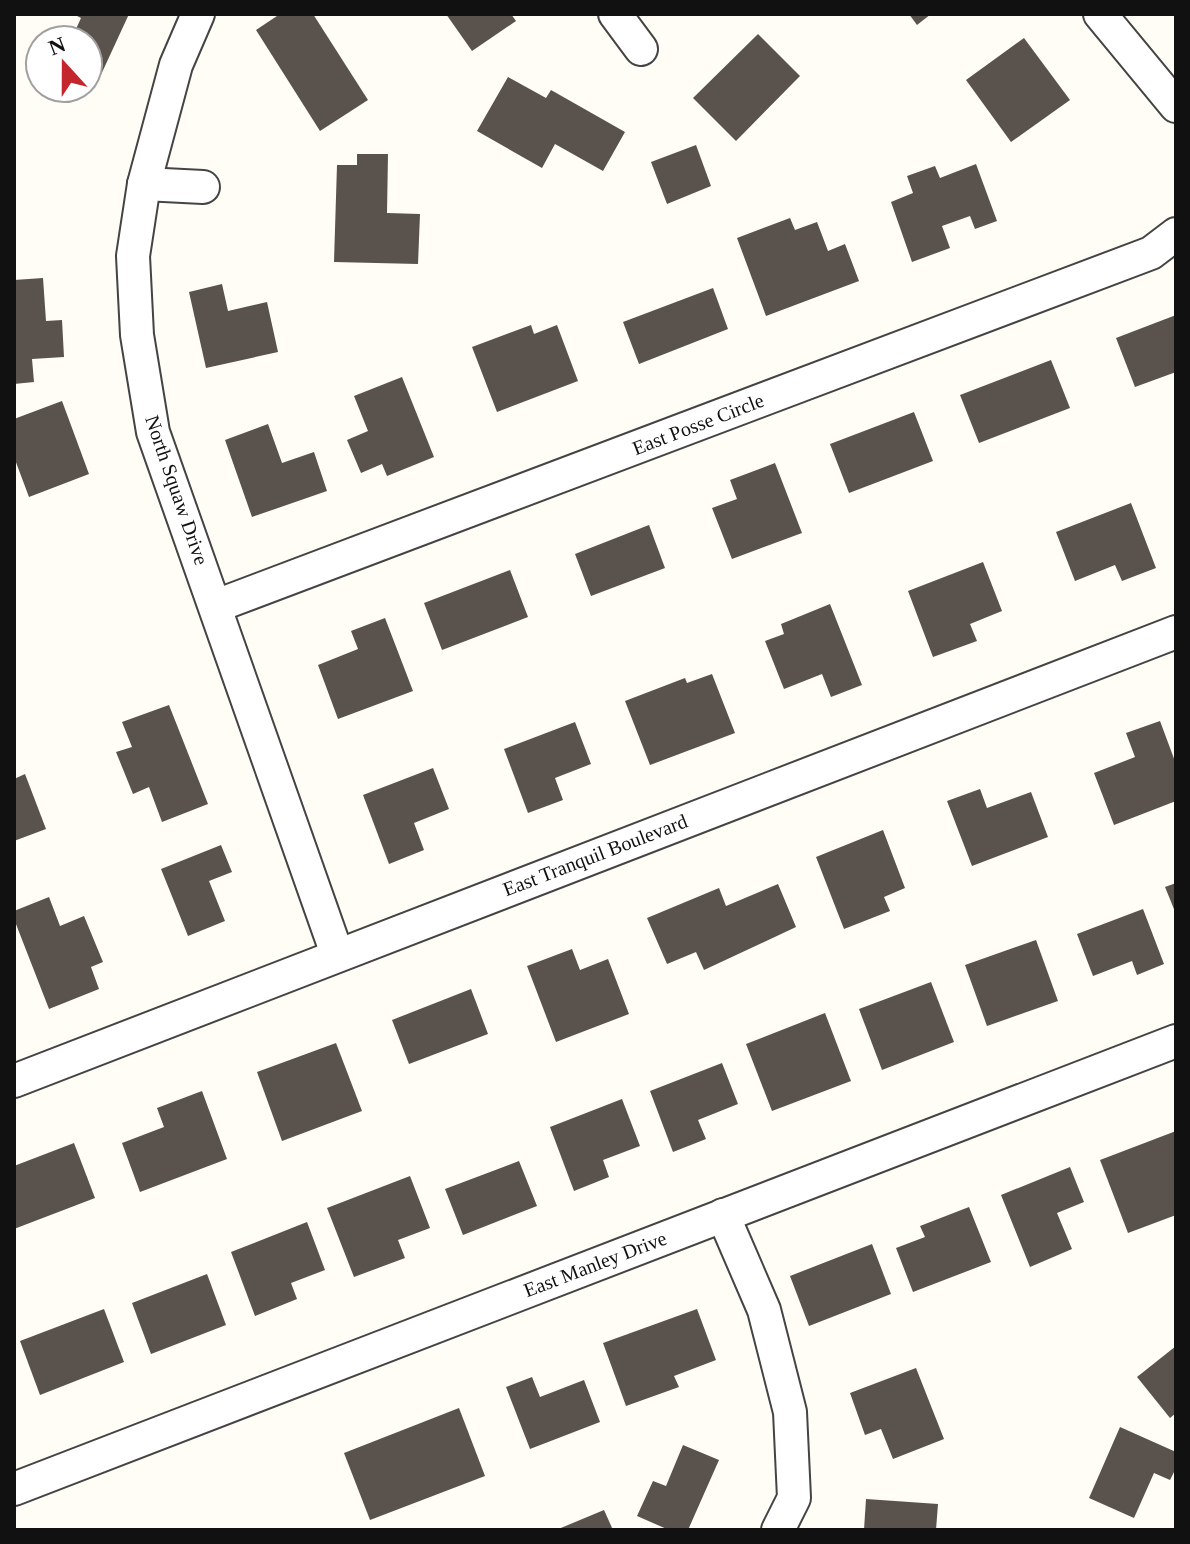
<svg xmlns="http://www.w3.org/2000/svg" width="1190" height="1544" font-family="Georgia,serif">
<rect width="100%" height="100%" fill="#fffdf5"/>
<g fill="#5a524d">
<path d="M73,14H129L99,79L88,75V40H71L81,18Z"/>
<path d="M280,14H313L368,100L320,131L256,30Z"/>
<path d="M446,14H511L516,21L472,51Z"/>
<path d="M909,14H931L917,25Z"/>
<path d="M758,34L800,76L736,141L693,98Z"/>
<path d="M1024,38L1070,100L1011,142L966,80Z"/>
<path d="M508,77L546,98L551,90L625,132L603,171L555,144L542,168L477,131Z"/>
<path d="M696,145L711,186L667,204L651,162Z"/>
<path d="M357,154H388L387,213L420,214L418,264L334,262L337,165H357Z"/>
<path d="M976,164L997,221L975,229L970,216L942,226L950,248L912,262L891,202L913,193L907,176L935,166L940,178Z"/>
<path d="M790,218L795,230L817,222L828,251L845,244L859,281L766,316L737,238Z"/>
<path d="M43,278L46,321L62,320L64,357L32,359L34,382L14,384V280Z"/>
<path d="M222,284L228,311L267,302L278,352L206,368L189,292Z"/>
<path d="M713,288L728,329L639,364L623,322Z"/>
<path d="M1176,315V372L1135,387L1116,338Z"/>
<path d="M531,325L534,334L557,325L578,381L497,412L472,347Z"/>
<path d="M1051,360L1070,408L979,443L960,395Z"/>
<path d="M402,377L434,457L387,476L382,464L361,473L347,440L368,431L354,396Z"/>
<path d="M62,401L89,474L29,497L14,457V419Z"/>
<path d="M914,412L933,461L849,493L830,444Z"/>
<path d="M268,424L282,463L314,452L327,491L252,517L225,440Z"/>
<path d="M775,463L802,533L732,559L712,508L737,499L730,480Z"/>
<path d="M1131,503L1156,568L1122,581L1115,565L1075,581L1056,532Z"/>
<path d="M649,525L665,568L591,596L575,554Z"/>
<path d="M983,562L1002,611L970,624L977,641L933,657L908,591Z"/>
<path d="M510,570L528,617L442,650L424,603Z"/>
<path d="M830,604L862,685L831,697L822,674L784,689L765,641L784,634L781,624Z"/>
<path d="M385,618L413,691L338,719L318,665L358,649L351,631Z"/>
<path d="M712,674L735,733L650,765L625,701L685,678L687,683Z"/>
<path d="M169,705L208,804L162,822L149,787L133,794L116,752L132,747L122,722Z"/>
<path d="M1160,721L1176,764V801L1114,825L1094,773L1135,757L1126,733Z"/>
<path d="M575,722L591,764L555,778L563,800L528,813L504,749Z"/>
<path d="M433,768L449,809L414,823L424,850L389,864L363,795Z"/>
<path d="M25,774L46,829L14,841V779Z"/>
<path d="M980,789L987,808L1031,792L1048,837L972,866L947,801Z"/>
<path d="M883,830L905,888L884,897L890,911L844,929L816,857Z"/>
<path d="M221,845L232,872L209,881L225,921L188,936L161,869Z"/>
<path d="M1176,883V914L1165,887Z"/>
<path d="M778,884L796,927L704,970L696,952L667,964L647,918L719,888L726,906Z"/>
<path d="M49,897L60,926L84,916L103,962L91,967L99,989L49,1009L14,919V911Z"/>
<path d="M1143,909L1164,964L1137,975L1132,961L1093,976L1077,934Z"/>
<path d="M1036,940L1058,1001L987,1026L965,965Z"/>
<path d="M572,949L580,970L608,959L629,1014L556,1042L527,966Z"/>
<path d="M931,982L954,1042L882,1070L859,1009Z"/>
<path d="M471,989L488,1034L409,1064L392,1020Z"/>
<path d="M825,1013L851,1081L772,1111L746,1044Z"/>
<path d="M336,1043L362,1111L282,1141L257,1072Z"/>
<path d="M722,1063L738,1104L698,1120L706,1139L673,1152L650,1091Z"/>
<path d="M202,1091L227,1159L140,1192L122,1143L164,1127L157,1108Z"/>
<path d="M622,1099L640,1146L603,1160L609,1177L574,1191L550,1127Z"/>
<path d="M1176,1131V1215L1128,1233L1100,1160Z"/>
<path d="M74,1143L95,1198L14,1229V1166Z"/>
<path d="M519,1161L537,1206L463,1235L445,1189Z"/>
<path d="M1070,1167L1084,1202L1057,1213L1072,1249L1030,1267L1001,1195Z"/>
<path d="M410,1176L430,1228L398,1240L405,1258L354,1277L327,1208Z"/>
<path d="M969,1207L991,1262L913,1292L896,1248L925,1237L920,1226Z"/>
<path d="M307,1222L325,1270L291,1283L297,1299L255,1316L231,1252Z"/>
<path d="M872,1244L891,1294L809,1326L790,1276Z"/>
<path d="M207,1274L226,1325L151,1354L132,1303Z"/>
<path d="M104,1309L124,1362L40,1395L20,1341Z"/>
<path d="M697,1309L716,1360L674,1376L679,1387L626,1406L603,1343Z"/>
<path d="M1176,1346V1413L1170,1418L1137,1377Z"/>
<path d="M916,1368L944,1439L893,1459L881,1429L865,1435L850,1393Z"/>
<path d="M532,1377L540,1397L584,1380L600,1422L530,1449L506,1387Z"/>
<path d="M459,1408L485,1476L370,1520L344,1453Z"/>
<path d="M1120,1427L1176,1452V1468L1170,1480L1154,1473L1134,1518L1089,1498Z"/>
<path d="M683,1445L719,1460L688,1530H669L637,1516L653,1481L666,1486Z"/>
<path d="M866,1499L938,1504L936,1530H864Z"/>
<path d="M604,1510L613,1530H556Z"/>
</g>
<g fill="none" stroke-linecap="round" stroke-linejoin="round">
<defs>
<g id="street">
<path d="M198,14L176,65L144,184L133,256L137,335L153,432L337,954"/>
<path d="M615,14L641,49"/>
<path d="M1100,14L1176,106"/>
<path d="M144,184L203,187"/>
<path d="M216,606L1151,253L1176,234"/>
<path d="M14,1081L1176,632"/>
<path d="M723,1215L764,1310L790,1412L794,1498L778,1530"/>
<path d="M14,1489L1176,1041"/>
</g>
</defs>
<use href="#street" stroke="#444" stroke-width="36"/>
<use href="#street" stroke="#fff" stroke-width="32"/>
</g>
<g text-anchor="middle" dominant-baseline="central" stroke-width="8" stroke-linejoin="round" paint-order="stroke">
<g font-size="20" fill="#111" stroke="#fff">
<text transform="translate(698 424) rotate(-21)">East Posse Circle</text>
<text transform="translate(177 490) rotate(71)">North Squaw Drive</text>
<text transform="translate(595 855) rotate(-21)">East Tranquil Boulevard</text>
<text transform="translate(595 1264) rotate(-21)">East Manley Drive</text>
</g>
</g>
<rect width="1190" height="1544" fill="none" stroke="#111111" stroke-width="32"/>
<g transform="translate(64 64) rotate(339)"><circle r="38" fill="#ffffff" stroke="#a0a0a0" stroke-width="2"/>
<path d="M0-6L14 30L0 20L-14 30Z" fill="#c4262e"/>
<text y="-12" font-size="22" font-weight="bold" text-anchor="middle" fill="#111111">N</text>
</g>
</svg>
